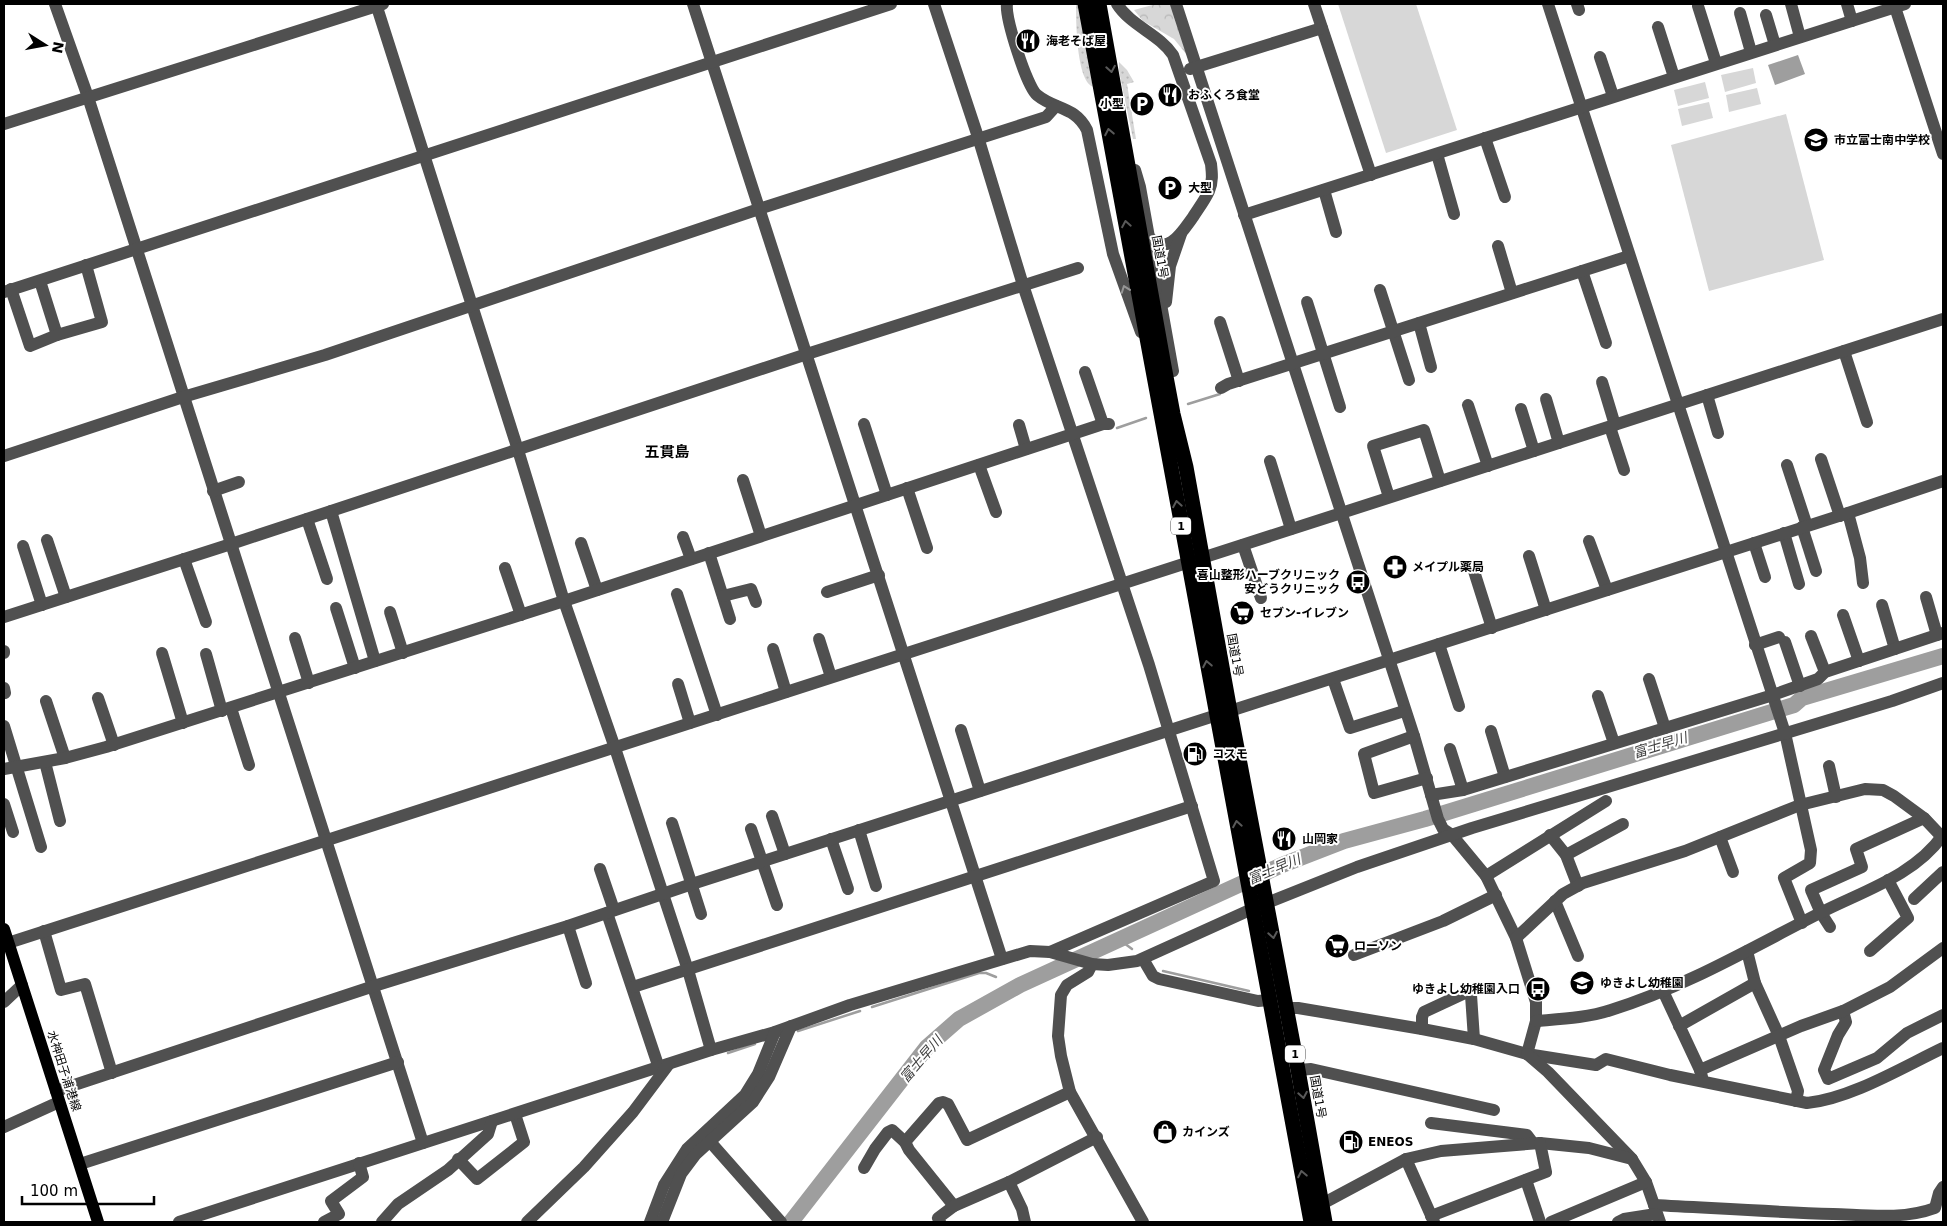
<svg xmlns="http://www.w3.org/2000/svg" width="1947" height="1226" font-family="'DejaVu Sans','Noto Sans JP',sans-serif">
<defs>
<pattern id="grass-dots" width="8" height="8" patternUnits="userSpaceOnUse" patternTransform="scale(1.25)"><rect width="8" height="8" fill="#d7d7d7"/><path d="M2 2h.1M6 6h.1" fill="none" stroke="#b7b7b7" stroke-width="1.8" stroke-linecap="round"/></pattern>
<pattern id="park-crowns" width="20" height="18" patternUnits="userSpaceOnUse" patternTransform="scale(1.25)"><rect width="20" height="18" fill="#d7d7d7"/><path d="M2 6a3 3 0 1 1 6 0M12 15a3 3 0 1 1 6 0" fill="none" stroke="#b7b7b7"/></pattern>
</defs>
<rect width="100%" height="100%" fill="#fff"/>
<g fill="url(#grass-dots)">
<path d="M1076,4H1079L1094,87C1076,84 1076,19 1076,4Z"/>
<path d="M1119,62L1127,70L1134,82L1127,84L1136,139H1133L1119,71Z"/>
</g>
<path fill="url(#park-crowns)" d="M1156,4H1172L1187,55L1174,39L1143,21L1134,10Z"/>
<g fill="#d7d7d7">
<path d="M1338,4H1416L1457,130L1386,153Z"/>
<path d="M1753,68L1756,83L1725,92L1721,75Z"/>
<path d="M1705,82L1709,98L1678,106L1674,90Z"/>
<path d="M1757,88L1761,104L1729,112L1726,95Z"/>
<path d="M1709,102L1713,118L1682,126L1678,109Z"/>
<path d="M1786,114L1824,260L1709,291L1671,145Z"/>
</g>
<path fill="#9e9e9e" d="M1798,55L1805,74L1775,85L1768,65Z"/>
<g fill="none" stroke-linecap="round" stroke-linejoin="round">
<g stroke="#9e9e9e" stroke-width="2.5">
<path d="M1188,404L1220,394"/>
<path d="M1117,428L1146,418"/>
<path d="M1120,940L1132,949"/>
<path d="M1163,971L1249,991"/>
<path d="M872,1007L979,973H986L996,977"/>
<path d="M798,1031L860,1011"/>
<path d="M728,1053L755,1044"/>
</g>
<path stroke="#9e9e9e" stroke-width="16" d="M791,1222L927,1047L959,1019L1020,985L1282,865L1344,841L1425,819L1794,705L1802,698L1943,656"/>
<g stroke="#505050" stroke-width="12">
<path d="M55,4L88,97L423,1143"/>
<path d="M376,4L518,450L564,601L615,748L688,970L711,1050"/>
<path d="M693,4L1002,959"/>
<path d="M934,4L978,137L1023,285L1149,665L1214,881L1050,952"/>
<path d="M1007,4C1005,18 1027,87 1037,95C1055,110 1075,106 1087,130L1113,254L1141,332"/>
<path d="M1117,4C1131,26 1159,34 1173,55L1211,164C1212,173 1213,182 1209,191C1205,200 1198,209 1193,217C1182,232 1168,257 1149,237"/>
<path d="M1176,4L1414,736L1438,819L1443,829L1452,835L1486,876L1516,938L1536,1002V1021L1527,1054"/>
<path d="M1314,4L1371,175"/>
<path d="M1548,4L1785,733L1811,850L1810,863L1784,878L1802,923"/>
<path d="M1577,4L1579,10"/>
<path d="M1791,4L1800,37"/>
<path d="M1847,4L1852,21"/>
<path d="M1894,4L1943,154"/>
<path d="M1698,6L1716,63"/>
<path d="M1740,13L1751,52"/>
<path d="M1766,15L1775,45"/>
<path d="M1658,27L1674,77"/>
<path d="M1600,57L1613,96"/>
<path d="M1190,69L1322,28"/>
<path d="M4,124L383,4"/>
<path d="M1485,138L1505,197"/>
<path d="M1437,154L1454,214"/>
<path d="M1135,170L1140,187L1173,371"/>
<path d="M1324,190L1336,232"/>
<path d="M1244,215L1905,4"/>
<path d="M1498,246L1512,293"/>
<path d="M1582,271L1606,343"/>
<path d="M40,281L57,335"/>
<path d="M11,289L30,346L57,335L102,322L86,265"/>
<path d="M1380,290L1409,380"/>
<path d="M4,292L891,4"/>
<path d="M1166,302L1170,266L1181,234"/>
<path d="M1307,302L1340,407"/>
<path d="M1220,322L1239,381"/>
<path d="M1419,323L1431,367"/>
<path d="M1844,351L1867,422"/>
<path d="M1085,372L1103,424"/>
<path d="M1602,382L1615,425"/>
<path d="M1221,388L1228,384L1629,256"/>
<path d="M1707,395L1718,433"/>
<path d="M1546,399L1559,443"/>
<path d="M1468,405L1488,466"/>
<path d="M1521,409L1534,451"/>
<path d="M864,424L887,495"/>
<path d="M1019,425L1026,449"/>
<path d="M1610,427L1624,470"/>
<path d="M4,456L183,397L325,355L759,209L1046,117L1056,106"/>
<path d="M1821,459L1840,516"/>
<path d="M1270,461L1291,529"/>
<path d="M979,465L996,512"/>
<path d="M1787,465L1807,526"/>
<path d="M743,480L761,536"/>
<path d="M907,488L927,548"/>
<path d="M213,491L239,482"/>
<path d="M1389,497L1373,446L1424,430L1440,481"/>
<path d="M331,511L375,661"/>
<path d="M1848,513L1860,558L1863,583"/>
<path d="M307,519L327,579"/>
<path d="M1802,527L1816,571"/>
<path d="M1784,533L1799,584"/>
<path d="M683,537L691,559"/>
<path d="M47,540L66,597"/>
<path d="M1589,541L1607,590"/>
<path d="M581,543L597,590"/>
<path d="M1754,543L1765,577"/>
<path d="M1243,545L1261,598"/>
<path d="M23,546L42,605"/>
<path d="M709,553L730,619"/>
<path d="M1529,556L1546,610"/>
<path d="M184,559L206,622"/>
<path d="M505,568L521,615"/>
<path d="M1473,568L1492,628"/>
<path d="M827,592L879,575"/>
<path d="M677,594L717,715"/>
<path d="M723,596L751,589L756,602"/>
<path d="M1926,597L1937,635"/>
<path d="M1882,605L1895,649"/>
<path d="M336,608L355,668"/>
<path d="M390,612L403,653"/>
<path d="M1843,615L1859,661"/>
<path d="M4,617L231,544L807,354L1078,268"/>
<path d="M1811,636L1825,672"/>
<path d="M295,638L309,683"/>
<path d="M819,639L831,677"/>
<path d="M1785,642L1800,686"/>
<path d="M1439,644L1459,706"/>
<path d="M1755,645L1779,637"/>
<path d="M773,649L786,692"/>
<path d="M4,651V653"/>
<path d="M162,653L183,723"/>
<path d="M206,654L222,711"/>
<path d="M1333,679L1350,728L1404,711"/>
<path d="M1649,679L1665,728"/>
<path d="M678,684L690,723"/>
<path d="M4,688L5,693H4"/>
<path d="M1598,696L1614,743"/>
<path d="M98,698L114,745"/>
<path d="M46,701L65,758"/>
<path d="M231,708L249,765"/>
<path d="M1230,711L1848,513L1943,481"/>
<path d="M4,726L41,847"/>
<path d="M961,730L980,791"/>
<path d="M1491,731L1505,777"/>
<path d="M1414,736L1364,754L1374,793L1427,778"/>
<path d="M1450,749L1463,790"/>
<path d="M45,762L60,821"/>
<path d="M1829,766L1836,797"/>
<path d="M4,769L65,758L106,747L564,601L1103,424H1109"/>
<path d="M1431,795L1463,790L1773,695L1818,679L1825,672L1943,633"/>
<path d="M4,804L13,832"/>
<path d="M772,816L785,854"/>
<path d="M672,823L701,914"/>
<path d="M751,829L777,905"/>
<path d="M859,830L876,886"/>
<path d="M1550,835L1566,855L1578,886"/>
<path d="M1720,837L1733,872"/>
<path d="M831,839L848,889"/>
<path d="M1566,855L1623,824"/>
<path d="M600,869L614,910"/>
<path d="M1486,876L1606,801"/>
<path d="M1914,899L1943,872"/>
<path d="M1555,901L1578,956"/>
<path d="M607,913L659,1068"/>
<path d="M568,926L586,983"/>
<path d="M1830,927L1821,913L1811,890L1862,867L1856,849L1924,818"/>
<path d="M44,931L61,990L85,984L112,1073"/>
<path d="M1516,938L1563,894L1583,883L1685,851L1800,805L1865,789L1883,790L1894,796L1924,818L1943,838"/>
<path d="M8,943L1943,319"/>
<path d="M1747,951L1755,983L1779,1036L1798,1091L1796,1101"/>
<path d="M1870,951L1908,918L1888,880"/>
<path d="M1354,955L1443,921L1496,895"/>
<path d="M1143,959L1153,976L1159,979L1258,1001L1269,1000"/>
<path d="M1092,964L1088,972L1067,985L1061,995L1058,1036L1061,1056L1070,1092L1143,1222"/>
<path d="M633,987L1192,806"/>
<path d="M1663,991L1700,1070L1702,1077"/>
<path d="M4,1002L22,985"/>
<path d="M1286,1008H1298L1422,1029L1474,1039L1527,1054L1596,1065L1606,1059L1670,1075L1807,1103C1850,1099 1903,1067 1943,1048"/>
<path d="M1843,1011L1846,1022L1838,1035L1824,1070L1828,1079L1877,1058L1907,1033L1943,1015"/>
<path d="M1536,1021C1560,1019 1587,1018 1611,1010C1685,987 1751,948 1820,913C1863,891 1914,876 1943,835"/>
<path d="M1679,1026L1755,983"/>
<path d="M1422,1029V1017L1424,1012L1467,992L1471,995L1474,1039"/>
<path d="M1527,1054L1548,1072L1632,1159L1646,1182L1660,1222"/>
<path d="M1298,1070L1311,1069L1494,1110"/>
<path d="M1700,1070L1801,1026L1843,1011L1890,987L1943,948"/>
<path d="M56,1091L374,986L568,926L692,884L1217,715"/>
<path d="M1431,1123L1527,1135L1533,1143"/>
<path d="M4,1127L59,1102"/>
<path d="M705,1136L781,1222"/>
<path d="M905,1142L939,1103L943,1102L948,1104L967,1140L1070,1092"/>
<path d="M458,1159L477,1179L524,1142L515,1114"/>
<path d="M1406,1159L1434,1222"/>
<path d="M80,1164L398,1062"/>
<path d="M864,1168L875,1149L888,1132L892,1130L905,1142L909,1150L954,1206"/>
<path d="M1526,1180L1540,1222"/>
<path d="M1009,1182L1022,1209L1025,1222"/>
<path d="M1322,1204L1406,1159L1441,1151L1540,1143L1589,1148L1632,1159"/>
<path d="M1654,1205C1713,1208 1773,1212 1833,1214C1866,1215 1903,1220 1935,1208L1939,1193L1943,1187"/>
<path d="M1431,1216L1546,1172L1540,1143"/>
<path d="M179,1222L711,1050L775,1032L850,1005L1030,951L1050,952L1092,964L1108,965L1137,961L1252,909L1357,867L1472,828L1892,701L1943,683"/>
<path d="M324,1222L339,1214L331,1201L363,1177L359,1163"/>
<path d="M382,1222L398,1204L448,1170L488,1134L492,1121"/>
<path d="M527,1222L584,1167L633,1112L669,1064"/>
<path d="M650,1222L664,1185L687,1149L745,1095L758,1074L775,1032"/>
<path d="M662,1222L681,1174L696,1154L753,1102L769,1077L791,1026"/>
<path d="M940,1222L938,1218L954,1206L1009,1182L1097,1137"/>
<path d="M1551,1222L1646,1182"/>
<path d="M1618,1222L1624,1219L1656,1214"/>
</g>
<path stroke="#000" stroke-width="12" d="M4,929L98,1222"/>
<g stroke="#000" stroke-width="15">
<path d="M1085,4C1160,410 1235,816 1311,1222"/>
<path d="M1099,4L1164,366L1173,414L1186,467L1230,711L1298,1070L1325,1222"/>
</g>
</g>
<defs><path id="oneway-chevron" d="M-2-3.5L2.5 0L-2 3.5" fill="none" stroke-width="1.6" stroke-linecap="round" stroke-linejoin="round" transform="scale(1.25)"/></defs>
<g stroke="#595959">
<use href="#oneway-chevron" transform="translate(1111 69) rotate(80)"/>
<use href="#oneway-chevron" transform="translate(1109 132) rotate(-101)"/>
<use href="#oneway-chevron" transform="translate(1126 224) rotate(-100)"/>
<use href="#oneway-chevron" transform="translate(1177 504) rotate(-100)"/>
<use href="#oneway-chevron" transform="translate(1207 664) rotate(-101)"/>
<use href="#oneway-chevron" transform="translate(1237 824) rotate(-100)"/>
<use href="#oneway-chevron" transform="translate(1273 935) rotate(80)"/>
<use href="#oneway-chevron" transform="translate(1303 1095) rotate(80)"/>
<use href="#oneway-chevron" transform="translate(1302 1174) rotate(-101)"/>
</g>
<use stroke="#969696" href="#oneway-chevron" transform="translate(1125 289) rotate(-110)"/>
<defs>
<symbol id="restaurant-disc" viewBox="-11 -11 22 22"><circle r="9.5" fill="#000" stroke="#fff"/><path d="M-5-6h1v4h1v-4h1v4h1v-4h1v5L-1.5 .5V6h-2V.5L-5-1ZM5-6V6H3V1.5H1.5Q1.5-4 5-6Z" fill="#fff"/></symbol>
<symbol id="parking-disc" viewBox="-11 -11 22 22"><circle r="9.5" fill="#000" stroke="#fff"/><path d="M-3.5-5.5H1a3.5 3.5 0 0 1 0 7H-1V5.5H-3.5ZM-1-3.4V-.6H.8a1.4 1.4 0 0 0 0-2.8Z" fill="#fff"/></symbol>
<symbol id="school-disc" viewBox="-11 -11 22 22"><circle r="9.5" fill="#000" stroke="#fff"/><path d="M0-5L7-2L0 1L-7-2ZM-4 1L0 2.5L4 1V4Q0 6-4 4Z" fill="#fff"/></symbol>
<symbol id="pharmacy-disc" viewBox="-11 -11 22 22"><circle r="9.5" fill="#000" stroke="#fff"/><path d="M-2-6h4v4h4v4h-4v4h-4v-4h-4v-4h4Z" fill="#fff"/></symbol>
<symbol id="bus-disc" viewBox="-11 -11 22 22"><circle r="9.5" fill="#000" stroke="#fff"/><path d="M-5-6H5V4H4V6H2V4H-2V6H-4V4H-5ZM-3.5-4V0h7V-4ZM-3.5 1.2v1.5H-2V1.2ZM2 1.2v1.5H3.5V1.2Z" fill="#fff"/></symbol>
<symbol id="supermarket-disc" viewBox="-11 -11 22 22"><circle r="9.5" fill="#000" stroke="#fff"/><path d="M-6-5.5h2.5l.6 2H6L4.5 2H-2.5L-4.4-4H-6ZM-1.5 3.2a1.3 1.3 0 1 0 .1 0ZM3 3.2a1.3 1.3 0 1 0 .1 0Z" fill="#fff"/></symbol>
<symbol id="fuel-disc" viewBox="-11 -11 22 22"><circle r="9.5" fill="#000" stroke="#fff"/><path d="M-5.5-6h7V0h2V4h1.3V-2.5L3-4.5l.8-.8L6-3V5H2.5V1h-1V6h-7ZM-4.2-4.7v3.2H.2V-4.7Z" fill="#fff"/></symbol>
<symbol id="shop-disc" viewBox="-11 -11 22 22"><circle r="9.5" fill="#000" stroke="#fff"/><path d="M-5-2.5h2.3a2.7 3.5 0 0 1 5.4 0H5L5.5 6h-11ZM-1.5-2.5h3a1.5 2.3 0 0 0-3 0Z" fill="#fff"/></symbol>
</defs>
<g fill-rule="evenodd">
<use href="#restaurant-disc" x="1014" y="27" width="28" height="28"/>
<use href="#restaurant-disc" x="1156" y="81" width="28" height="28"/>
<use href="#parking-disc" x="1128" y="90" width="28" height="28"/>
<use href="#school-disc" x="1802" y="126" width="28" height="28"/>
<use href="#parking-disc" x="1156" y="174" width="28" height="28"/>
<use href="#pharmacy-disc" x="1381" y="553" width="28" height="28"/>
<use href="#bus-disc" x="1344" y="568" width="28" height="28"/>
<use href="#supermarket-disc" x="1228" y="599" width="28" height="28"/>
<use href="#fuel-disc" x="1181" y="740" width="28" height="28"/>
<use href="#restaurant-disc" x="1270" y="825" width="28" height="28"/>
<use href="#supermarket-disc" x="1323" y="932" width="28" height="28"/>
<use href="#school-disc" x="1568" y="969" width="28" height="28"/>
<use href="#bus-disc" x="1524" y="975" width="28" height="28"/>
<use href="#shop-disc" x="1151" y="1118" width="28" height="28"/>
<use href="#fuel-disc" x="1337" y="1128" width="28" height="28"/>
</g>
<g text-anchor="middle" dominant-baseline="central" stroke-width="4" stroke-linejoin="round" paint-order="stroke">
<g fill="#fff" stroke="#4c4c4c" stroke-width="1">
<rect x="1171" y="517.5" width="20" height="17" rx="4"/>
<rect x="1285" y="1045.5" width="20" height="17" rx="4"/>
</g>
<g font-size="11" font-weight="bold" fill="#000">
<text x="1181" y="526">1</text>
<text x="1295" y="1054">1</text>
</g>
<g font-size="12" font-weight="bold" fill="#000" stroke="#fff" text-anchor="start">
<text x="1046" y="41">海老そば屋</text>
<text x="1188" y="95">おふくろ食堂</text>
<text x="1124" y="104" text-anchor="end">小型</text>
<text x="1834" y="140">市立富士南中学校</text>
<text x="1188" y="188">大型</text>
<text x="1412" y="567">メイプル薬局</text>
<text x="1340" y="575" text-anchor="end">喜山整形ハーブクリニック<tspan x="1340" dy="14">安どうクリニック</tspan></text>
<text x="1260" y="613">セブン-イレブン</text>
<text x="1212" y="754">コスモ</text>
<text x="1302" y="839">山岡家</text>
<text x="1354" y="946">ローソン</text>
<text x="1600" y="983">ゆきよし幼稚園</text>
<text x="1520" y="989" text-anchor="end">ゆきよし幼稚園入口</text>
<text x="1182" y="1132">カインズ</text>
<text x="1368" y="1142">ENEOS</text>
</g>
<g font-size="12" fill="#000" stroke="#fff">
<text transform="translate(1160 257) rotate(80)">国道1号</text>
<text transform="translate(1235 655) rotate(80)">国道1号</text>
<text transform="translate(64 1071) rotate(72)">水神田子浦港線</text>
<text transform="translate(1318 1097) rotate(80)">国道1号</text>
</g>
<g font-size="14" font-style="italic" fill="#3f3f3f" stroke="#fff">
<text transform="translate(1660 745) rotate(-17)">富士早川</text>
<text transform="translate(1274 869) rotate(-23)">富士早川</text>
<text transform="translate(921 1059) rotate(-49)">富士早川</text>
</g>
<g font-size="15" font-weight="bold" fill="#000" stroke="#fff">
<text x="667" y="452">五貫島</text>
</g>
</g>
<rect width="1947" height="1226" fill="none" stroke="#000000" stroke-width="10"/>
<g transform="translate(45 45) rotate(101)" stroke="#ffffff" stroke-width="4" paint-order="stroke">
<path d="M0-4L9 19L0 12L-9 19Z" fill="#000000"/>
<text y="-8" font-size="14" font-weight="bold" text-anchor="middle" fill="#000000">N</text>
</g>
<path d="M22 1196v8h132v-8" fill="none" stroke="#000000" stroke-width="2.5"/>
<text x="30" y="1196" font-size="15" fill="#000000" stroke="#ffffff" stroke-width="4" paint-order="stroke">100 m</text>
</svg>
